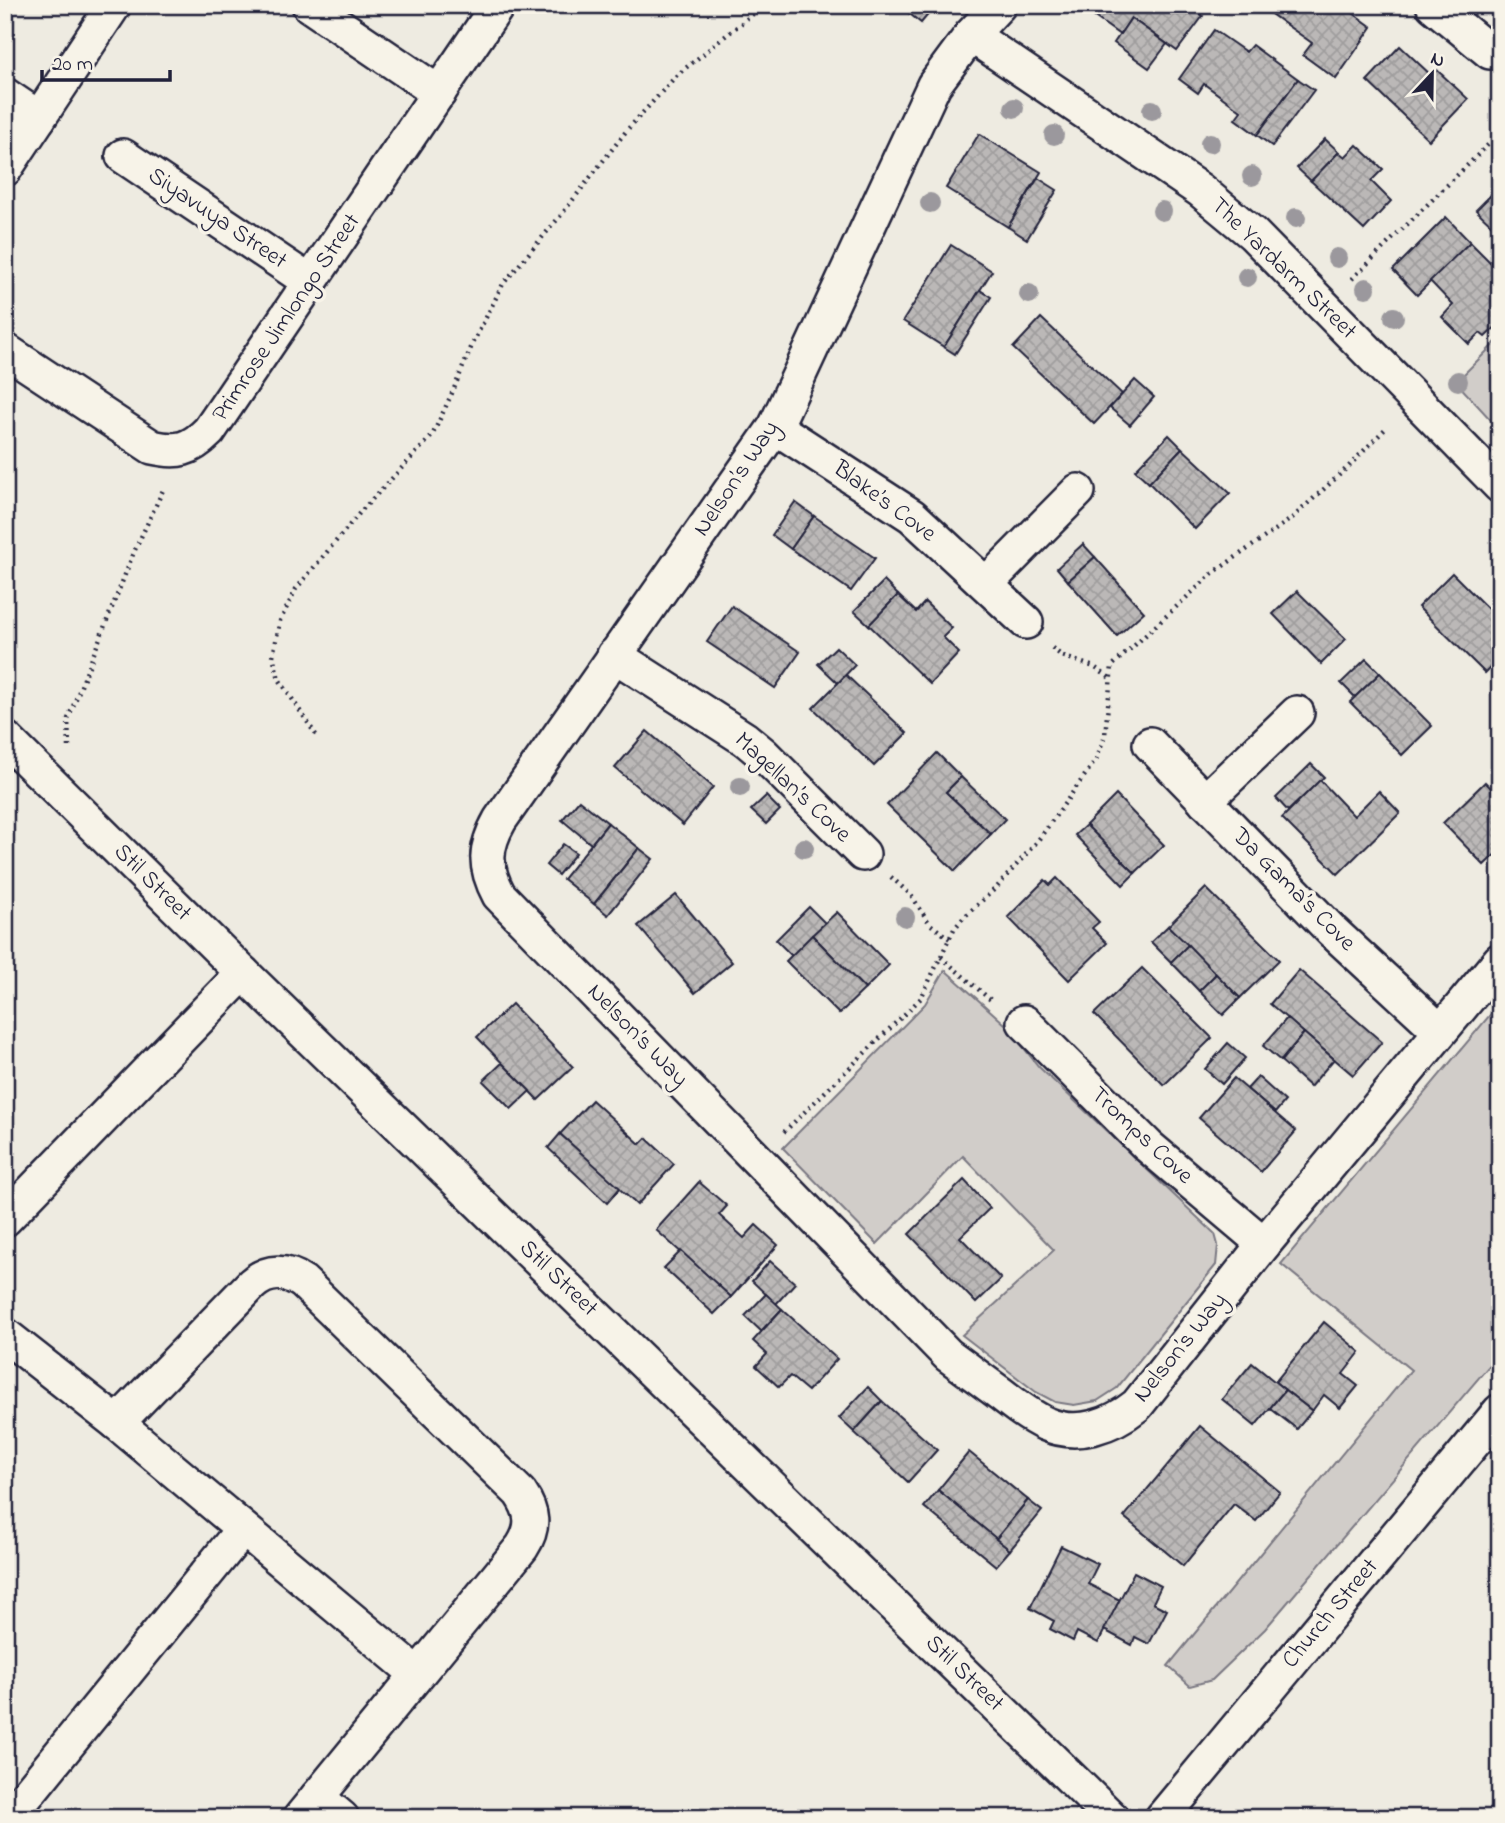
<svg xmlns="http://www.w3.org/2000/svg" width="1505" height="1823" font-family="'Indie Flower',sans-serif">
<defs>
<pattern id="building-cross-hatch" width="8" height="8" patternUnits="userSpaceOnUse" patternTransform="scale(1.75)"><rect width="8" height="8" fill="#bbb8b7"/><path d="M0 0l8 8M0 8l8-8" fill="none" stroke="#a09e9e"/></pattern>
</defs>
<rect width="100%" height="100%" fill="#eeebe1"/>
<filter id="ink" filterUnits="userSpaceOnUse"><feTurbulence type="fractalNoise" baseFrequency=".0143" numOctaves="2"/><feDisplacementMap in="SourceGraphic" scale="14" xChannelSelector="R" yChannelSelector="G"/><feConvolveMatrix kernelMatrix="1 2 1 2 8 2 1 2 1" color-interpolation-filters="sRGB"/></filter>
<g filter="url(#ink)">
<g fill="#d1cdc9" stroke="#7a7882" stroke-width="2">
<path d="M1500,338V430L1456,382Z"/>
<path d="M945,970L1005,1024L1039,1067L1215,1234L1218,1245L1216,1265L1117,1388L1097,1401L1074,1405L1055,1402L1036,1392L962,1335L1054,1250L963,1156L877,1244L783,1148L925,1004Z"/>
<path d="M1500,1003V1353L1265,1629L1212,1680L1190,1686L1168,1666L1411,1370L1281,1264Z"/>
</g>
<g fill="url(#building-cross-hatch)" stroke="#22223b" stroke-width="2">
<path d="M909,5H936L921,23L905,10Z"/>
<path d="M1095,5H1189L1203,16L1177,51L1131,18L1120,35L1089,13Z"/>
<path d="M1258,5H1342L1372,27L1336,79L1303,55L1312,43Z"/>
<path d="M1131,18L1167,44L1149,68L1114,43Z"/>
<path d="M1214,30L1246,52L1252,45L1298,79L1257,135L1235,119L1241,111L1204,84L1198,93L1179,79Z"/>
<path d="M1400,46L1432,76L1437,70L1468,99L1429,140L1367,81Z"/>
<path d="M1298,79L1314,90L1272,146L1257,135Z"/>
<path d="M979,134L1041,172L1008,227L946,188Z"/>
<path d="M1325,139L1339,152L1311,181L1297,168Z"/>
<path d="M1357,145L1383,169L1371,181L1391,201L1364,230L1311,181L1339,152L1345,157Z"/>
<path d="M1038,178L1057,190L1027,239L1008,227Z"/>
<path d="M1491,195L1500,204V233L1476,210Z"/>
<path d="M1446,217L1470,242L1417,295L1393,270Z"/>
<path d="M1470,242L1500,272V323L1485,337L1480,333L1469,344L1442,317L1453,305L1430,281Z"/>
<path d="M951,245L992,271L944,347L903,321Z"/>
<path d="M980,290L991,297L955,354L944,347Z"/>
<path d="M1041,318L1122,394L1094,424L1013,348Z"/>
<path d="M1135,380L1154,397L1130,425L1110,408Z"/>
<path d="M1169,435L1182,448L1149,483L1135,470Z"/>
<path d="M1182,448L1230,493L1195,529L1149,483Z"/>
<path d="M795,502L814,516L791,549L772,535Z"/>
<path d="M814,516L875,558L851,591L791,549Z"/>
<path d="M1083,544L1095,557L1068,581L1057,568Z"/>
<path d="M1095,557L1144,612L1117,636L1068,581Z"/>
<path d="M1452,573L1500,621V658L1485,673L1418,607Z"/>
<path d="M884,581L898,595L869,625L854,611Z"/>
<path d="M1297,591L1346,639L1321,664L1273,614Z"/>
<path d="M898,595L916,612L925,602L952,628L943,637L959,653L930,684L869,625Z"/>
<path d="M732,606L800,652L775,688L707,642Z"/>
<path d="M836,647L855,665L838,683L818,664Z"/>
<path d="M1366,659L1380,673L1355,697L1341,683Z"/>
<path d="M1380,673L1432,726L1402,755L1350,702Z"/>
<path d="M846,675L907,733L874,766L813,708Z"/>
<path d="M647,731L713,787L683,825L615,768Z"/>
<path d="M937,753L961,777L946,792L991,834L955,871L887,805Z"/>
<path d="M1311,764L1324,777L1288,811L1276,798Z"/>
<path d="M961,777L1005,819L991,834L946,792Z"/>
<path d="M1320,780L1354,816L1379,791L1400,813L1338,874L1282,818Z"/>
<path d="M1485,782L1500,797V850L1484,865L1443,823Z"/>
<path d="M1116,795L1164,845L1135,873L1086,825Z"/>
<path d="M766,796L780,810L766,824L751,810Z"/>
<path d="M579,800L608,823L591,844L562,820Z"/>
<path d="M608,823L639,848L594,904L563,879Z"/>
<path d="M1086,825L1135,873L1123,885L1075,835Z"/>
<path d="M563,844L576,853L558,875L546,865Z"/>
<path d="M639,848L653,859L608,915L594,904Z"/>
<path d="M1057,878L1099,922L1092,928L1107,943L1069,980L1008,917L1045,880L1050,885Z"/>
<path d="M1206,888L1279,960L1240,998L1168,926Z"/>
<path d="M676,895L732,962L695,993L638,926Z"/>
<path d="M809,907L825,923L792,956L776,940Z"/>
<path d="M837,912L889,965L865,989L812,935Z"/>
<path d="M1168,926L1188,945L1171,962L1151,942Z"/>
<path d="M812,935L865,989L839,1014L786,961Z"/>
<path d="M1188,945L1216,974L1199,991L1171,962Z"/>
<path d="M1142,968L1212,1038L1164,1085L1094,1014Z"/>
<path d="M1299,970L1382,1042L1353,1075L1270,1004Z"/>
<path d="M1216,974L1240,998L1223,1015L1199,991Z"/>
<path d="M512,1004L573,1067L538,1100L477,1037Z"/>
<path d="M1287,1018L1304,1033L1281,1061L1263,1046Z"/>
<path d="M1304,1033L1334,1059L1310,1087L1281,1061Z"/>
<path d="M1228,1043L1245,1058L1222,1084L1205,1069Z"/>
<path d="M502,1063L530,1091L511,1109L483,1081Z"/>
<path d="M1258,1077L1285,1101L1275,1113L1247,1089Z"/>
<path d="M1234,1078L1296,1131L1261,1172L1199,1118Z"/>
<path d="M592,1100L640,1144L646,1138L674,1164L637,1205L560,1134Z"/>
<path d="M560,1134L620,1188L607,1203L548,1148Z"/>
<path d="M964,1180L990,1208L960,1237L1001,1279L976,1303L909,1234Z"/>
<path d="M699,1182L727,1206L719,1215L744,1238L756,1225L778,1245L731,1297L656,1230Z"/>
<path d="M681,1251L731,1297L714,1314L664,1268Z"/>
<path d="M770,1261L795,1283L776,1304L752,1281Z"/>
<path d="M766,1294L782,1309L761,1331L745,1316Z"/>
<path d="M782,1309L837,1359L808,1391L790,1376L779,1387L756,1366L767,1354L753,1341Z"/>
<path d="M1324,1322L1360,1352L1343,1374L1358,1386L1340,1408L1324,1395L1312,1411L1275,1382Z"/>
<path d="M1252,1363L1285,1390L1255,1426L1222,1399Z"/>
<path d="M868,1387L882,1401L854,1432L839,1418Z"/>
<path d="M1285,1390L1312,1411L1297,1429L1270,1408Z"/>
<path d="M882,1401L937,1450L908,1482L854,1432Z"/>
<path d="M1200,1426L1280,1492L1256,1521L1234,1504L1183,1566L1124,1517Z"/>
<path d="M969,1452L1028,1500L996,1539L938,1490Z"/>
<path d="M938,1490L1010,1550L996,1566L924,1507Z"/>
<path d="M1028,1500L1042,1511L1010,1550L996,1539Z"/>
<path d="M1061,1546L1098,1564L1088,1584L1120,1600L1098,1643L1077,1632L1073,1641L1050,1629L1054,1621L1030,1608Z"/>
<path d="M1134,1572L1161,1586L1153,1603L1167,1610L1149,1644L1135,1637L1132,1645L1104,1630Z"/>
</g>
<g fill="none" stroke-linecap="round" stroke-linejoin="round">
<defs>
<g id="minor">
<path d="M309,5L439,93"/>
<path d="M999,5L971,35L934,85L775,427L500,820C484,848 484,867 499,895L948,1355C966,1368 983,1381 1001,1394C1015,1405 1029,1416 1046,1424C1078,1438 1112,1425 1137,1405L1264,1244L1500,960"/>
<path d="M1433,5L1490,52"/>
<path d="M971,35L1200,190L1253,234L1500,486"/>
<path d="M5,95L39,118"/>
<path d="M123,156L310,282"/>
<path d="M5,169L114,5"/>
<path d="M5,350L152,447C178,453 190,450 209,431L498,5"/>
<path d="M775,427L912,516L1026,622"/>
<path d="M986,584L1078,491"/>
<path d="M614,655L745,739L763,754L863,854"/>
<path d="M5,738L243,973L1112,1818"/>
<path d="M1150,744L1332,931L1440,1031"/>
<path d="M1205,801L1297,713"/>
<path d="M1024,1022L1148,1146L1264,1244"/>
<path d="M5,1219L243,973"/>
<path d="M5,1335L117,1423L417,1674"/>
<path d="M117,1423L252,1284C268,1270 286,1270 303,1282L520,1493C533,1512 535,1527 522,1547L300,1818"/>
<path d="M317,1797L342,1818"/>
<path d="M8,1818L243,1529"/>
<path d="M1162,1818L1500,1411"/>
</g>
</defs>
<use href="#minor" stroke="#22223b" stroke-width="38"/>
<g stroke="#22223b" stroke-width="4.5" stroke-dasharray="2 5" stroke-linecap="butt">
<path d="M1352,279L1500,133"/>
<path d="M1052,648L1062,656L1094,667L1110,678"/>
<path d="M316,735L279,679L273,656L280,621L296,589L362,510L432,436L453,391L473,343L503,284L562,214L627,130L677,75L764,5"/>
<path d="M69,747L68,719L134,552L164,488"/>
<path d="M891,877L911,895L930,924L950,939"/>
<path d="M941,957L993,1002"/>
<path d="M784,1132L921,998L954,929L964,917L997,887L1036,843L1096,760L1105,735L1112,666L1213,573L1291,519L1348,467L1387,427"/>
</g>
<use href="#minor" stroke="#f7f3e8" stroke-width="33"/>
</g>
<g fill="#9b989d">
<circle cx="1014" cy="108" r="10"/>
<circle cx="1152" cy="110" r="10"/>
<circle cx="1054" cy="135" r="10"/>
<circle cx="1210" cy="143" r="10"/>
<circle cx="1252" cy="176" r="10"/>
<circle cx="930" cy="203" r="10"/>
<circle cx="1162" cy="211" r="10"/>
<circle cx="1296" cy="218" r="10"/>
<circle cx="1337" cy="258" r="10"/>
<circle cx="1247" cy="277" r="10"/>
<circle cx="1366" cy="288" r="10"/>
<circle cx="1029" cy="294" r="10"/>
<circle cx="1394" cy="317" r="10"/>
<circle cx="1458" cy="381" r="10"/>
<circle cx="740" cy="787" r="10"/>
<circle cx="804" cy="848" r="10"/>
<circle cx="905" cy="917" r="10"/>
</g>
</g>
<g text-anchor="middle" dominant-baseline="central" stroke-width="7" stroke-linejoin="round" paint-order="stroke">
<g font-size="24" fill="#22223b" stroke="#f7f3e8">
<text transform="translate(217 219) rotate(34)">Siyavuya Street</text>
<text transform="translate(1283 269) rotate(44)">The Yardarm Street</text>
<text transform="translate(287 318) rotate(-56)">Primrose Jimlongo Street</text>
<text transform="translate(737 479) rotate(-56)">Nelson’s Way</text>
<text transform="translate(884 502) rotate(36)">Blake’s Cove</text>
<text transform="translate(792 788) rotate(43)">Magellan’s Cove</text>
<text transform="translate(152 883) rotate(45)">Stil Street</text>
<text transform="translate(1293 890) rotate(45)">Da Gama’s Cove</text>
<text transform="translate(637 1036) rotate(46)">Nelson’s Way</text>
<text transform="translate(1141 1136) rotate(43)">Tromps Cove</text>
<text transform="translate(558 1279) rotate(44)">Stil Street</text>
<text transform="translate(1181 1348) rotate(-51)">Nelson’s Way</text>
<text transform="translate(1331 1614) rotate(-50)">Church Street</text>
<text transform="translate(964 1674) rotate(44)">Stil Street</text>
</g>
</g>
<rect width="1505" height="1823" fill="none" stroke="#f7f3e8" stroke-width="28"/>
<rect x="14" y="14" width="1477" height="1795" fill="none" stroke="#22223b" stroke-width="2.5" filter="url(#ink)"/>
<g transform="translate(1432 74) rotate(22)" stroke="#f7f3e8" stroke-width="5" paint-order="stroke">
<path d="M0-5L12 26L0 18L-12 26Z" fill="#22223b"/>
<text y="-10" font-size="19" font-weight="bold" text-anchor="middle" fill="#22223b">N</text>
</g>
<path d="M42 70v10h128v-10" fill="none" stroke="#22223b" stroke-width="3.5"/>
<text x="52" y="70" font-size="21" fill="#22223b" stroke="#f7f3e8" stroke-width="5" paint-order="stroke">20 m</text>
</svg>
